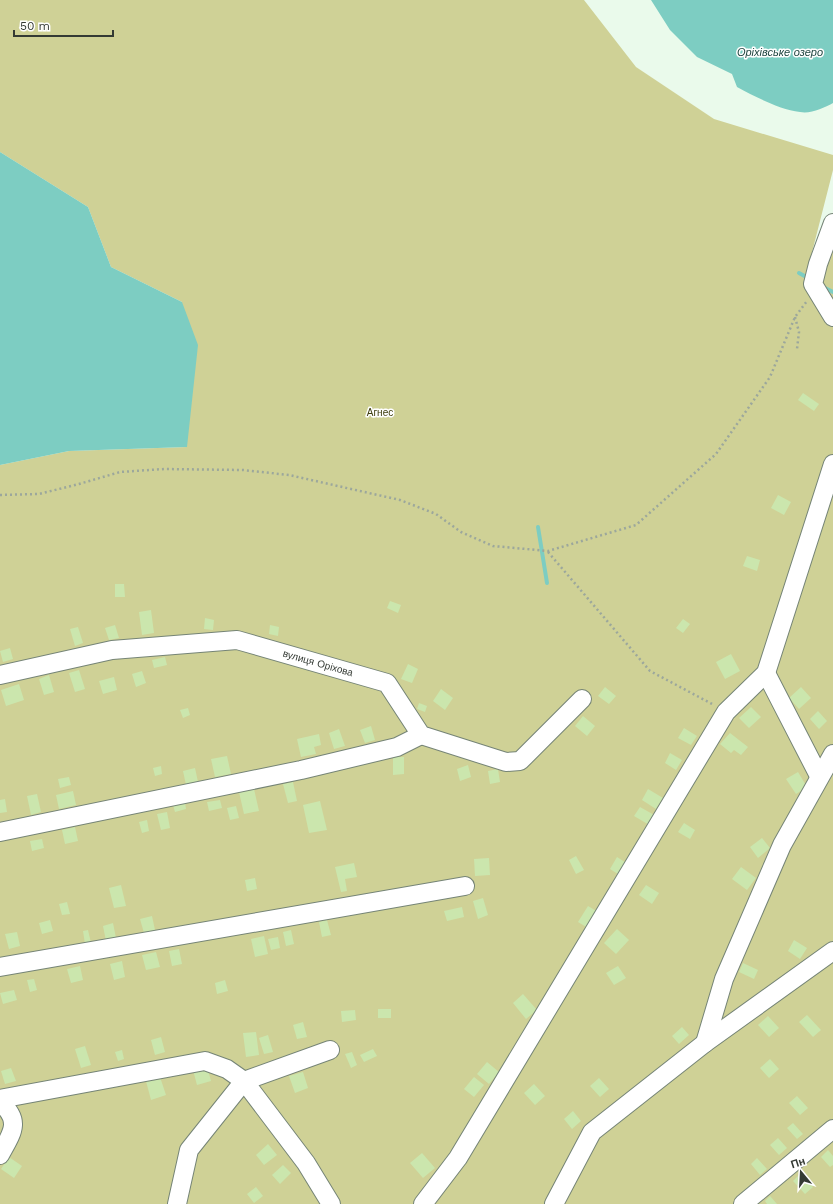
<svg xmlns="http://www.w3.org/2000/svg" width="833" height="1204" font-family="'Work Sans',sans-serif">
<rect width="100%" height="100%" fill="#eafaeb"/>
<path fill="#cfd196" d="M0,0H584L636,67L714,119L833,155V170L807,272L833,230V1204H0V465L69,451L187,447L182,302L111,267L88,207L0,152Z"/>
<g fill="#7dcdc2">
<path d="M651,0H833V103C824,108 811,114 800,112C778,109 756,97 737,87L732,74L697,57L670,30Z"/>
<path d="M0,152L88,207L111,267L182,302L198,345L187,447L69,451L0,465Z"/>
</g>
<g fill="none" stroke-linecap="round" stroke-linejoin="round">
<g stroke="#7dcdc2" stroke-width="4">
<path d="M799,273L810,279"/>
<path d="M823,287L833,292"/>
<path d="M538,527L547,583"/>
</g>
</g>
<g fill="#cbe6ad">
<path d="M803,393L819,404L814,411L798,400Z"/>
<path d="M778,495L791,502L784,515L771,508Z"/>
<path d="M747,556L760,560L757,571L743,566Z"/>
<path d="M115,584H124L125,597H115Z"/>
<path d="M390,601L401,605L398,613L387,608Z"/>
<path d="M151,610L154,633L142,635L139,612Z"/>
<path d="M205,618L214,620L213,630L204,629Z"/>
<path d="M683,619L690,624L683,633L676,628Z"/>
<path d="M115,625L119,638L109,640L105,628Z"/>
<path d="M270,625L279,627L278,636L269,634Z"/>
<path d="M78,627L83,643L75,646L70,629Z"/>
<path d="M10,648L13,659L3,662L0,651Z"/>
<path d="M731,654L740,671L725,679L716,662Z"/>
<path d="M165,657L167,665L154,668L152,660Z"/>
<path d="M408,664L418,669L412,683L401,679Z"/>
<path d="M79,670L85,689L75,692L69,673Z"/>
<path d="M142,671L146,683L136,687L132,674Z"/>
<path d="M49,675L54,692L44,695L39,679Z"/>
<path d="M114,677L117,690L103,694L99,681Z"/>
<path d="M19,684L24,700L6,706L1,690Z"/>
<path d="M605,687L616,696L609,704L598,696Z"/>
<path d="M801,687L811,698L799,709L789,698Z"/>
<path d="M441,689L453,698L445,710L433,701Z"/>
<path d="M419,703L427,706L425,712L417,709Z"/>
<path d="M751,707L761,717L749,728L739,718Z"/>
<path d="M188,708L190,715L183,718L180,710Z"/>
<path d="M818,711L827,721L819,729L810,719Z"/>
<path d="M583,716L595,726L587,736L575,726Z"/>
<path d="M371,726L375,740L365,743L360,730Z"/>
<path d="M684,728L697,736L691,745L678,738Z"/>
<path d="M339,729L345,746L334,749L329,733Z"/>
<path d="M730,733L748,747L741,755L734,750L731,753L720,744Z"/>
<path d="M319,734L321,745L314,747L316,754L301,757L297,739Z"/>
<path d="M670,753L682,760L676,770L665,763Z"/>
<path d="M227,756L231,774L215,777L211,759Z"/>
<path d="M393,757H404V774L393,775Z"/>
<path d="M468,765L471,777L460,781L457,769Z"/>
<path d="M161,766L162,774L155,776L153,768Z"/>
<path d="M195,768L198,782L186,785L183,771Z"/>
<path d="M498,769L500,782L490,784L488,771Z"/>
<path d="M798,772L807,787L796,794L786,779Z"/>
<path d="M69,777L71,785L60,788L58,779Z"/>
<path d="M293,782L297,801L288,803L283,784Z"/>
<path d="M254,789L259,811L244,814L239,792Z"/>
<path d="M648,789L663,798L656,809L642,800Z"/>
<path d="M73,791L76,805L59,809L56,795Z"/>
<path d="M37,794L41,812L31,815L27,796Z"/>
<path d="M5,799L7,812L0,813V800Z"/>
<path d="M220,800L222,808L209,811L207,802Z"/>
<path d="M320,801L327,830L309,833L303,805Z"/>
<path d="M185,802L186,809L175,812L173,805Z"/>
<path d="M236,806L239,818L230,820L227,808Z"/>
<path d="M640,807L656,816L651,826L634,816Z"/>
<path d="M167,812L170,828L161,830L157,814Z"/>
<path d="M147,820L149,831L142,833L139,822Z"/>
<path d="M684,823L695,830L690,839L678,832Z"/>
<path d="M75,827L78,841L65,844L62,830Z"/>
<path d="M762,838L770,848L758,858L750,847Z"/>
<path d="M42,839L44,848L32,851L30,841Z"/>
<path d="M576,856L584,870L576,874L569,860Z"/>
<path d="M617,857L628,864L621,876L610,869Z"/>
<path d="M489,858L490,875L475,876L474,859Z"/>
<path d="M354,863L357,877L345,879L347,891L341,892L335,867Z"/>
<path d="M741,867L756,878L747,890L732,879Z"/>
<path d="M255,878L257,889L247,891L245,880Z"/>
<path d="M121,885L126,906L114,908L109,888Z"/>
<path d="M646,885L659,893L652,904L639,895Z"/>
<path d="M483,898L488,915L478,919L473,901Z"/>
<path d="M67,902L70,914L62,915L59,904Z"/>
<path d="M588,906L598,912L588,928L578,922Z"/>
<path d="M462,907L464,917L447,921L444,911Z"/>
<path d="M152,916L155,930L144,933L140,919Z"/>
<path d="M50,920L53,931L42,934L39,923Z"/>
<path d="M327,920L331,935L322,937L319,922Z"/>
<path d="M113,923L116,938L106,941L103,926Z"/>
<path d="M617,929L629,940L616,954L604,943Z"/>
<path d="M88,930L91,943L85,944L83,931Z"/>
<path d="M291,930L294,944L286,946L283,932Z"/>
<path d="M17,932L20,946L9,949L5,934Z"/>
<path d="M264,936L268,954L255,957L251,939Z"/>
<path d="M278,937L280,948L271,950L268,939Z"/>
<path d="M794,940L807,948L800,959L788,951Z"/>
<path d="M179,949L182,964L172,966L169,951Z"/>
<path d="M156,952L160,967L146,970L142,955Z"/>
<path d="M122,961L125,977L114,980L110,964Z"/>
<path d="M743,963L758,970L754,979L739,972Z"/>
<path d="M80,966L83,980L71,983L67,969Z"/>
<path d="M618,966L626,978L614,985L606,973Z"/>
<path d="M34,979L37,990L30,992L27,980Z"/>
<path d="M225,980L228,991L217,994L215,983Z"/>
<path d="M14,990L17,1000L3,1004L0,993Z"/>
<path d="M523,994L537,1010L526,1019L513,1003Z"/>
<rect x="378" y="1009" width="13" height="9"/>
<path d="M355,1010L356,1020L342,1022L341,1011Z"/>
<path d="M807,1015L821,1030L813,1037L799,1022Z"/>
<path d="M768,1016L779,1028L769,1037L758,1025Z"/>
<path d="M303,1022L307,1037L297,1039L293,1025Z"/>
<path d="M682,1027L689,1035L679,1044L672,1036Z"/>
<path d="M256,1032L259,1055L246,1057L243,1033Z"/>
<path d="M268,1035L273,1052L264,1054L259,1038Z"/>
<path d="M161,1037L165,1052L155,1055L151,1040Z"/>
<path d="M85,1046L91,1065L81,1068L75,1049Z"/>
<path d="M373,1049L377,1056L364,1062L360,1055Z"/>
<path d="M122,1050L124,1059L118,1061L115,1052Z"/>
<path d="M352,1052L357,1065L351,1068L345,1054Z"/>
<path d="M770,1059L779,1069L769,1078L760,1068Z"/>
<path d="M487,1062L499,1072L489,1084L477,1074Z"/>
<path d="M207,1066L211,1081L197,1085L193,1070Z"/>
<path d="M11,1068L16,1081L5,1084L1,1071Z"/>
<path d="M303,1072L308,1088L295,1093L289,1076Z"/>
<path d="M160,1077L166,1095L151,1100L146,1081Z"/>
<path d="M474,1077L484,1085L474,1097L464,1089Z"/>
<path d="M599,1078L609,1089L600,1097L590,1086Z"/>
<path d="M534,1084L545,1096L535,1105L524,1093Z"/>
<path d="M797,1096L808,1108L800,1115L789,1103Z"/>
<path d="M573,1111L581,1121L572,1129L564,1119Z"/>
<path d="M793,1123L803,1134L797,1139L787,1128Z"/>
<path d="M778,1138L787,1148L779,1155L770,1145Z"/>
<path d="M268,1144L277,1155L264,1165L256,1155Z"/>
<path d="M828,1150L833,1156V1165L830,1167L821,1157Z"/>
<path d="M422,1153L435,1168L423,1178L410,1163Z"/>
<path d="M9,1157L22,1166L14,1178L1,1169Z"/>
<path d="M757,1158L767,1169L760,1175L751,1164Z"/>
<path d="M283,1165L291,1173L280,1184L272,1175Z"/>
<path d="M801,1173L813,1187L805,1194L793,1181Z"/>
<path d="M256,1187L263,1196L254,1203L247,1194Z"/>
<path d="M770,1196L777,1204H767L765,1201Z"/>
</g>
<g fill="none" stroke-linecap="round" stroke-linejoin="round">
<defs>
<g id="minor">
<path d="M833,223L818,264L813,284L833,317"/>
<path d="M766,673L819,776"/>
<path d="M0,675L112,650L237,640L387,683L421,735L506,762L520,761L582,699"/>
<path d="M0,832L301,770L397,747L421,735"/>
<path d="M0,967L465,886"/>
<path d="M705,1043L724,979L782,845L833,754"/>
<path d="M0,1099L205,1061L227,1069L244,1081L306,1163L331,1204"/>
<path d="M0,1102C22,1121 12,1133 0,1155"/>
<path d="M177,1204L189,1150L244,1081L330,1050"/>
<path d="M423,1204L458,1158L726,712L766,673L833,464"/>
<path d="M554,1204L592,1132L705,1043L833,951"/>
<path d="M743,1204L833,1129"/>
</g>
</defs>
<use href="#minor" stroke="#758476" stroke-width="20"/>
<g stroke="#9ca79c" stroke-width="2.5" stroke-dasharray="2 3" stroke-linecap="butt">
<path d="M795,317L799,332L797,349"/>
<path d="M0,495L39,494L79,484L120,472L164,469L243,470L289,475L400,500L436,514L461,532L493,546L548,551L636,525L716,454L770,377L795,317L807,301"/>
<path d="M548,552L650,671L714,705"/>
</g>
<use href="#minor" stroke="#fff" stroke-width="18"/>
</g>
<g text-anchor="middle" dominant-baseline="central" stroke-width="3" stroke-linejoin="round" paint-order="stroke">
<g font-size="10" fill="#3b3b0b" stroke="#fff">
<text x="380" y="412">Агнес</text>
</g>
<g font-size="10" fill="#343a34" stroke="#fff">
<text transform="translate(318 663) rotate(16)">вулиця Оріхова</text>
</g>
<g font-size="11" font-style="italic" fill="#1f4540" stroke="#fff">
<text x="780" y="52">Оріхівське озеро</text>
</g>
</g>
<g transform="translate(801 1172) rotate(342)" stroke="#ffffff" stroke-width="3" paint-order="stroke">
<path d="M0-3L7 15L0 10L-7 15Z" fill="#343a34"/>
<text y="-6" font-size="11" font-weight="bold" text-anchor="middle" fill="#343a34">Пн</text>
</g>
<path d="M14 30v6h99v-6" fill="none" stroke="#343a34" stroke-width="2"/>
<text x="20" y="30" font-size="12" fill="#343a34" stroke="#ffffff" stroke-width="3" paint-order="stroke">50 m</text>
</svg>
